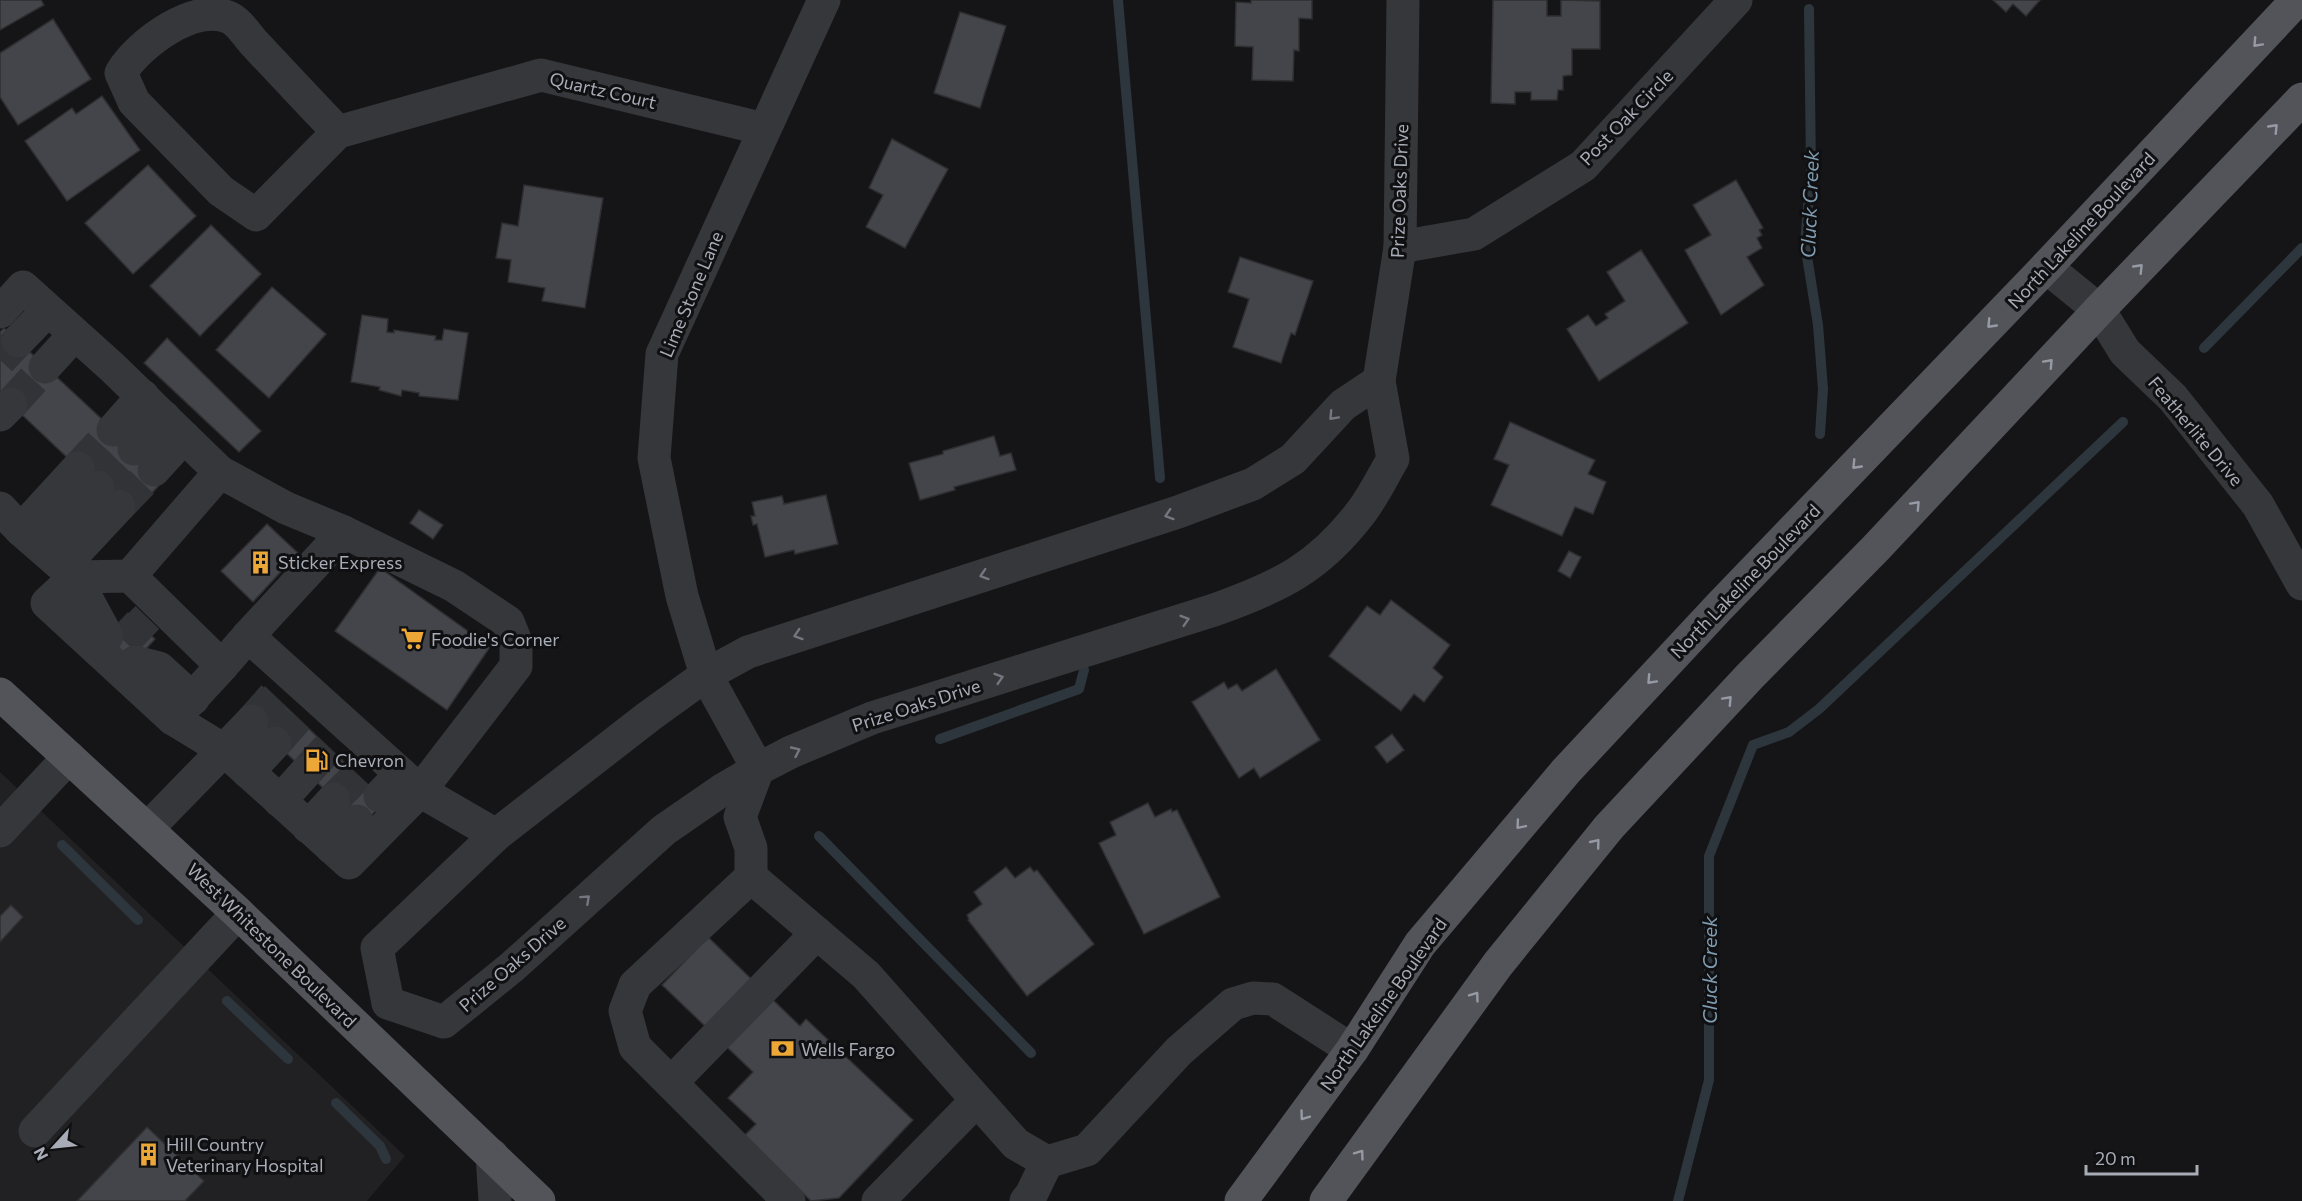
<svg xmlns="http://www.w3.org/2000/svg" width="2302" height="1201" font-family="Commissioner,sans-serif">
<rect width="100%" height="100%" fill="#151517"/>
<path fill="#212123" d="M0,772L405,1156L367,1201H0Z"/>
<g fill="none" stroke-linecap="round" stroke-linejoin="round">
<g stroke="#2d363c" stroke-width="10">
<path d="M1118,0L1160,478"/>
<path d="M1809,9L1811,171L1805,244L1818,325L1823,389L1820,434"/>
<path d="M2204,348L2302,248"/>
<path d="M940,739L1079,689L1084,670"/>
<path d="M819,836L1031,1053"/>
<path d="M62,845L138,920"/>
<path d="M227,1001L288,1059"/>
<path d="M336,1103L380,1146L386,1159"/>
<path d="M1678,1201L1709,1080V856L1753,745L1789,732L1819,709L2123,422"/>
</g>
</g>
<g fill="#44454a" stroke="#2f2f32" stroke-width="1.5">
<path d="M0,0H41L44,5L0,30Z"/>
<path d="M1251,0H1312V19L1299,18V51L1294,50L1293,81L1252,80L1253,47L1235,46L1236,2L1251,3Z"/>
<path d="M1493,0H1547V16H1561V0L1600,1V49H1572V75L1563,76V90H1558L1557,100H1531V92H1515V104L1491,103Z"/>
<path d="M1993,0H2040L2026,16L2013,4L2006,12Z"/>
<path d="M960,12L1006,26L980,108L934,93Z"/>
<path d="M53,19L91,79L18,125L0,97V53Z"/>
<path d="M102,96L140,150L67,201L25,141L72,108L76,114Z"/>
<path d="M892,139L948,169L905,248L866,227L883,195L869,188Z"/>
<path d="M148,165L196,216L133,274L85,223Z"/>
<path d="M1736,180L1763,228L1759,230L1762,235L1757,238L1762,248L1747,257L1764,285L1721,315L1685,250L1711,235L1693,205Z"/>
<path d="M524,185L603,198L585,308L542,301L545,288L508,282L511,260L496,258L502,223L518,226Z"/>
<path d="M211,225L261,274L200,336L150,286Z"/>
<path d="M1641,250L1688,323L1599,381L1567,329L1588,315L1596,326L1608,318L1605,314L1625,301L1607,272Z"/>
<path d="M1240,257L1313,281L1295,335L1291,333L1281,363L1233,347L1249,299L1228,292Z"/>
<path d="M272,287L326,334L269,398L216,350Z"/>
<path d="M362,315L388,319L387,332L394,333V330L436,336L435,340H442L444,329L468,333L458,400L419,396V393L402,390L401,396L379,390L380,387L351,382Z"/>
<path d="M4,328L134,449L164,480L130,517L0,394V332Z"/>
<path d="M167,338L261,431L239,452L144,363Z"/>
<path d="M1510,422L1595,460L1588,474L1606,482L1593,514L1575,507L1562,536L1491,505L1509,465L1494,459Z"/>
<path d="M994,436L1000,456L1011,453L1016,470L954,487L955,490L920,500L909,463L943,454V451Z"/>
<path d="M826,495L838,544L795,554L794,550L765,557L757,524L753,525L751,516H755L752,502L782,496L784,504Z"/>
<path d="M419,510L443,525L433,539L410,523Z"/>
<path d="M267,524L298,553L253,602L221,571Z"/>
<path d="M1569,551L1581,557L1570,578L1558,571Z"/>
<path d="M380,568L490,647L447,710L335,631Z"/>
<path d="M1391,600L1450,645L1433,668L1443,677L1424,702L1414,694L1401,711L1329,656L1367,606L1380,615Z"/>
<path d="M128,613L155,639L129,668L100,642Z"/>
<path d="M1276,669L1320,740L1260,778L1254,768L1239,778L1192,702L1224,682L1228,689L1237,684L1242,691Z"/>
<path d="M265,687L385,801L362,825L242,711Z"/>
<path d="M1392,734L1404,750L1387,763L1375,747Z"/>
<path d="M1148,803L1155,817L1171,809L1172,812L1177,810L1220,897L1144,934L1099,843L1116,835L1110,822Z"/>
<path d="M1006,867L1015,878L1030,867L1034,872L1037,870L1094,944L1027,996L968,920L969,919L967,915L982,904L974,892Z"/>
<path d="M11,905L23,917L0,942V916Z"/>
<path d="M708,937L800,1026L806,1019L913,1120L839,1198L811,1201L744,1136L756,1124L728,1098L753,1072L662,985Z"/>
<path d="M147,1127L204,1181L185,1201H77Z"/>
</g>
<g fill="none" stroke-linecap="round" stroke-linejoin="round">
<g stroke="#323337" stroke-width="33" stroke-dasharray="33 16" stroke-linecap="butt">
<path d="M0,360L18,341"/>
<path d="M11,404L45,367"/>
<path d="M78,468L113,430"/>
<path d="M98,487L134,449"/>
<path d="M119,506L154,470"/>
<path d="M124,618L151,644"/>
<path d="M252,721L274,696"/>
<path d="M275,743L297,718"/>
<path d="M306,772L329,747"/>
<path d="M334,799L358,775"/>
</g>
<g stroke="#36373b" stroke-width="33">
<path d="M338,132C310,103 283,74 255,44C248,37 239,22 230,18C196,1 138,44 121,73L134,102L221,191L256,215L338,132L541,75L764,129"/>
<path d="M1400,247L1474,234L1583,166L1736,0"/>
<path d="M2046,267L2099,310L2125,352L2173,398L2258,505L2302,584"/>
<path d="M0,312L23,287L113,368L220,472L286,508L344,532L454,586L508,622L516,642V666L420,791L349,863L224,750L252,721"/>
<path d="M18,341L48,310"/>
<path d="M45,367L75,334"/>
<path d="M0,415L11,404"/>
<path d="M113,430L143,396"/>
<path d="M134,449L164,417"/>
<path d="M154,470L184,437"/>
<path d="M0,508L21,530L75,577L130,576L222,666L248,636L420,791L496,835"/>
<path d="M21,530L78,468"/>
<path d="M42,547L98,487"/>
<path d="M63,566L119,506"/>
<path d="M130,576L220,472"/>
<path d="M75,577L47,603L173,719"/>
<path d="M75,577L107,636"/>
<path d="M248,636L344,532"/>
<path d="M135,662L159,668L193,699"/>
<path d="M248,772L275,743"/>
<path d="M380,796L401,774"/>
<path d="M280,801L306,772"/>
<path d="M308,827L334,799"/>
<path d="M148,828L224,750L173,719L222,666"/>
<path d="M0,831L69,757"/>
<path d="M332,848L357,821"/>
<path d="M751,877V848L740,817L758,769L706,675L682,596L654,458L662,354L824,0"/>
<path d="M388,1003L444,1022L512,967L664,830L722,790L758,769L791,752L872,718L1214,610C1279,587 1319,568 1362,511C1374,495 1383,476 1393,459L1379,381L1400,247L1403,0"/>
<path d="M388,1003L377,948L496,835L648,717L706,675L748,652L1178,512L1253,484L1293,459L1343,405L1379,381"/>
<path d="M671,1083L817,933"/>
<path d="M35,1131L238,913"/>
<path d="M492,1155L495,1201"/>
<path d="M789,1201L635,1047L625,1011L635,985L751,877L866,975L1016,1144L1047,1162L1087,1150L1179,1051L1233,1004L1253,998L1273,999L1352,1050"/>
<path d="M878,1201L976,1101"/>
<path d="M1026,1201L1031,1195L1047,1162"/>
</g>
<g stroke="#52545a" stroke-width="33">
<path d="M0,694L238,913L539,1201"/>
<path d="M1241,1201L1352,1050L1420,944L1566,771L1719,607L2046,267L2297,0"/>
<path d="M1326,1201L1498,964L1609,827L1750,676L1876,548L2099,310L2302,99"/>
</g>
</g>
<defs><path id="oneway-chevron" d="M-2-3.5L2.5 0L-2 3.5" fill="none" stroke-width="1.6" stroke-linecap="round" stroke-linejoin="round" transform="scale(1.5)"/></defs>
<g stroke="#969aa4">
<use href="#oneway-chevron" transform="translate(2257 43) rotate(133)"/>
<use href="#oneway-chevron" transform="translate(2274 128) rotate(-46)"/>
<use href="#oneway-chevron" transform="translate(2139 268) rotate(-46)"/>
<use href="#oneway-chevron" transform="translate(1991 324) rotate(134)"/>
<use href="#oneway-chevron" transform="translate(2049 363) rotate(-47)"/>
<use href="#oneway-chevron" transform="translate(1856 465) rotate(134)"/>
<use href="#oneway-chevron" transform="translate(1916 505) rotate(-47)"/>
<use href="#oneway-chevron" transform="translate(1651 680) rotate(133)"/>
<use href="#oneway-chevron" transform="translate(1728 700) rotate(-47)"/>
<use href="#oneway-chevron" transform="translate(1520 825) rotate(130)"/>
<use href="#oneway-chevron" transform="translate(1596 843) rotate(-51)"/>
<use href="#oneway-chevron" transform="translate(1475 996) rotate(-54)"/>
<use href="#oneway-chevron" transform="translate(1304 1116) rotate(126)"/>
<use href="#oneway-chevron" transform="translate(1360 1154) rotate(-54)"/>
</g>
<g stroke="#74777f">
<use href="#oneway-chevron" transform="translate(1333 416) rotate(133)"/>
<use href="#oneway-chevron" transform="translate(1169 515) rotate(162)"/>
<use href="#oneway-chevron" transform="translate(984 575) rotate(162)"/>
<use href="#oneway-chevron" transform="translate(1185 620) rotate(-17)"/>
<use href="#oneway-chevron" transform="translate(798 635) rotate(162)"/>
<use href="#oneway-chevron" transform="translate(999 678) rotate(-17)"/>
<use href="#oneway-chevron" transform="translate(796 751) rotate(-25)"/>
<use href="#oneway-chevron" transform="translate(586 899) rotate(-42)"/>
</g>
<defs>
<symbol id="building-bare" viewBox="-9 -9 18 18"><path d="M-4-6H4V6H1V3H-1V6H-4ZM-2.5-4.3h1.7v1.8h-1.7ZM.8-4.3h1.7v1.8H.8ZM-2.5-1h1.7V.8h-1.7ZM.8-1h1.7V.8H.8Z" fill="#eca737" stroke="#101012" stroke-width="2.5" paint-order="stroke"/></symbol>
<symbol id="supermarket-bare" viewBox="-9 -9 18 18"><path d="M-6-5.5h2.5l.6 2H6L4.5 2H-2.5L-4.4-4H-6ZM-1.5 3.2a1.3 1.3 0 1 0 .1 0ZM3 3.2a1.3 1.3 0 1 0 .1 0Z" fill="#eca737" stroke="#101012" stroke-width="2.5" paint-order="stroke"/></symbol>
<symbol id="fuel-bare" viewBox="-9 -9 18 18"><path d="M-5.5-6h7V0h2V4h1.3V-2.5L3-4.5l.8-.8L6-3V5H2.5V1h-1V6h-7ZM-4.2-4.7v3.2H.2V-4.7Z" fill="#eca737" stroke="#101012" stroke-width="2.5" paint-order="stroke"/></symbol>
<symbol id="bank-bare" viewBox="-9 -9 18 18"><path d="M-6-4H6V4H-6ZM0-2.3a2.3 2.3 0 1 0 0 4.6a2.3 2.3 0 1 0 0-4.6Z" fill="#eca737" stroke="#101012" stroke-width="2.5" paint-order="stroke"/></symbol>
</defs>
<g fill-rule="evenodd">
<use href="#building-bare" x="244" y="546" width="33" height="33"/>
<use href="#supermarket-bare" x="396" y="622" width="33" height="33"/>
<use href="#fuel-bare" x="300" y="744" width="33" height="33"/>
<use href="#bank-bare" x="766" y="1032" width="33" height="33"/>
<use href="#building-bare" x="132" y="1138" width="33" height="33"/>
</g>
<g text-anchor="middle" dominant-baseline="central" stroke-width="6" stroke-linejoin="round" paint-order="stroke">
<g font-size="18" fill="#a7acb6" stroke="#101012">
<text transform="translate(603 90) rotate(13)">Quartz Court</text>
<text transform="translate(1626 117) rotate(-46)">Post Oak Circle</text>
<text transform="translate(1399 191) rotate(-88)">Prize Oaks Drive</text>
<text transform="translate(2081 230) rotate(-47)">North Lakeline Boulevard</text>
<text transform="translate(691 294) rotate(-67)">Lime Stone Lane</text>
<text transform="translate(2196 431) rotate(50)">Featherlite Drive</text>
<text transform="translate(1745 581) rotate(-46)">North Lakeline Boulevard</text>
<text transform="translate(916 705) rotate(-18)">Prize Oaks Drive</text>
<text transform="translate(272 945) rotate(44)">West Whitestone Boulevard</text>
<text transform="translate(512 964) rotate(-41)">Prize Oaks Drive</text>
<text transform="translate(1383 1004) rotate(-55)">North Lakeline Boulevard</text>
</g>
<g font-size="18" fill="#a7acb6" stroke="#101012" text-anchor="start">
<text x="278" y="562">Sticker Express</text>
<text x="431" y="639">Foodie's Corner</text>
<text x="335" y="760">Chevron</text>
<text x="801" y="1049">Wells Fargo</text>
<text x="166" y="1144">Hill Country<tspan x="166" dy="21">Veterinary Hospital</tspan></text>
</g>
<g font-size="20" font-style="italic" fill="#7f9cb0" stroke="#101012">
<text transform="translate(1809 204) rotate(-88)">Cluck Creek</text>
<text transform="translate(1709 970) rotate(-90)">Cluck Creek</text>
</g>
</g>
<g transform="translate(54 1147) rotate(243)" stroke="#101012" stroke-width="4.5" paint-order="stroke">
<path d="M0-4.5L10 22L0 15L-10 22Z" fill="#a7acb6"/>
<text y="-9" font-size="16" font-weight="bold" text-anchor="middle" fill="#a7acb6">N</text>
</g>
<path d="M2086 1165v9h111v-9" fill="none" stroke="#a7acb6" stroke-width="3"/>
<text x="2095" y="1165" font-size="18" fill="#a7acb6" stroke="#101012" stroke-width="4.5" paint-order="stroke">20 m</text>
</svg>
